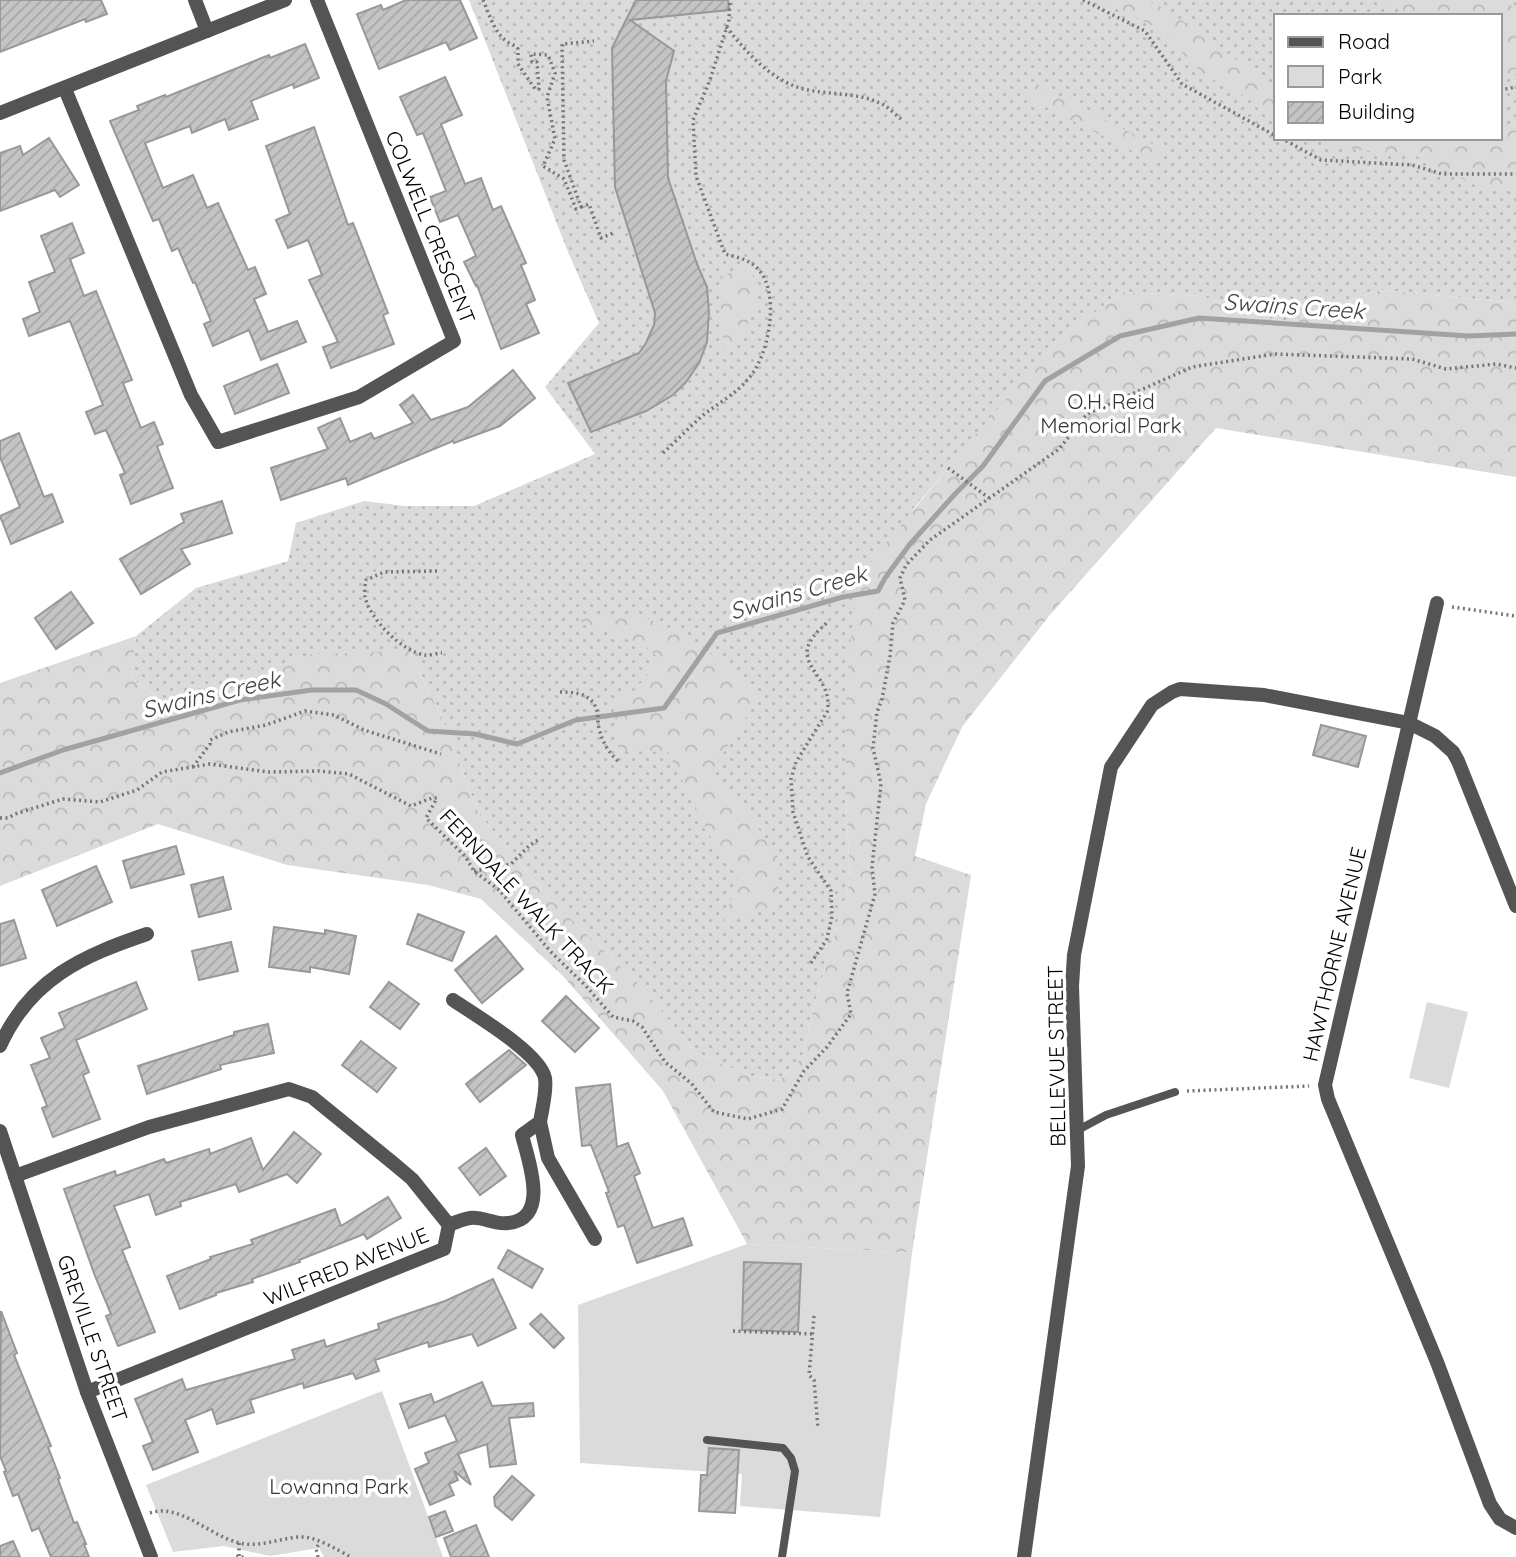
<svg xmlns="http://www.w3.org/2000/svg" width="1516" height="1557" font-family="Quicksand,sans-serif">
<defs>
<pattern id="grass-dots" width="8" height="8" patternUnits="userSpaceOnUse" patternTransform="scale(1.75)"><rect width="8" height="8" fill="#dbdbdb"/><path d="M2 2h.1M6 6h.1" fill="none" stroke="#bababa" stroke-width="1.8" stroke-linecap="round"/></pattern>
<pattern id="forest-crowns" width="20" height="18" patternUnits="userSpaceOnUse" patternTransform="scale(1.75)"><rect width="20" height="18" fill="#dbdbdb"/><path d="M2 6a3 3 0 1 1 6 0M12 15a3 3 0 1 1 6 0" fill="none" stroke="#bababa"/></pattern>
<pattern id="building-hatch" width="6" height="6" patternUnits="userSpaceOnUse" patternTransform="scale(1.75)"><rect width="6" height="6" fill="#c4c4c4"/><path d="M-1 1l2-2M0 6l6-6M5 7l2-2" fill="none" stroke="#a7a7a7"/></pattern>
</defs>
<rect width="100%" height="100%" fill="#fff"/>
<path fill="url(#grass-dots)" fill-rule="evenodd" d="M469,0H1516V303L1381,290L1284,323L1201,296L1122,292L1058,340L913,509L846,798L850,882L812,1013L802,1057L780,1080L751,1076L696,1053L639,984L546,895L479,814L442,718L409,651L214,687L164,702L131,678L136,636L196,588L288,561L296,523L364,501L405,506H474L595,454L545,387L599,323L568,252ZM1276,16H1500V138H1276Z"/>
<g fill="url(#forest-crowns)">
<path d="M1100,0H1145L1166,9L1259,76L1276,86V113L1204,75L1159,29Z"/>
<path d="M1381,0H1506L1516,10V74L1500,79V16H1409Z"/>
<path d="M1030,81H1031L1168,152L1156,163L1026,97Z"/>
<path d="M1516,125V188L1479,187L1416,156L1331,147L1316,138H1500V126Z"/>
<path d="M746,266L761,288L740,344L724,351L719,277Z"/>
<path d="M1381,290L1516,303V477L1216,428L1049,616L962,727L926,804L915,856L971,875L912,1253L747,1244L663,1091L563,976L481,899L428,885L287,865L158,824L0,886V683L136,636L131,678L164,702L312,654L409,651L442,718L479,814L546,895L639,984L696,1053L751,1076L780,1080L802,1057L812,1013L850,882L846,798V688L857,578L992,415L1058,340L1122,292L1201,296L1284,323Z"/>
<path d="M587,617H644L692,638L760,696L711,772L747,812L780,860L777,904L723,925L739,874L711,838L668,752L619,751L612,699L635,690L660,659L645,646L577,620Z"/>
</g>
<g fill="#dbdbdb">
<path d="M1427,1002L1468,1012L1449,1088L1409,1078Z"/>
<path d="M747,1244L912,1253L880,1517L740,1506L742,1474L580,1463L578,1305Z"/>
<path d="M382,1391L443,1557H324L319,1548L270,1556L224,1546L173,1552L146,1485Z"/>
</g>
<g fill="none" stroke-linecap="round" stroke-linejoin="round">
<path stroke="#a2a2a2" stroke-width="5" d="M0,773L63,750L240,700L312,690H356L386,704L428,731L475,734L517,744L576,720L664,708L717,633L843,597L878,591L885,578L910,544L955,494L983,466L1045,381L1120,336L1199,318L1469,336L1516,334"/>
</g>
<g fill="url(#building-hatch)" stroke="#989898" stroke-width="2">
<path d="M0,0H101L107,14L86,22L85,19L0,52Z"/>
<path d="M406,0H460L477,38L450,50L446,42L379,69L357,14L381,5L383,10Z"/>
<path d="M636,0H728L729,10L630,20L674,51L666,81L668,178L697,264L707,287L709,312L707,342L699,363L686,382L673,395L646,411L591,432L568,383L639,353L646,343L654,325L655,313L615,187L612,48Z"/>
<path d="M305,44L319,78L294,88L293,84L251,101L258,119L229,130L225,119L192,133L190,126L145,143L163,188L193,175L207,208L218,203L248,270L255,267L266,294L254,299L268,332L297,321L306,342L261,360L249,330L213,346L204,324L211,321L195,282L193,283L178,248L172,251L159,219L153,221L110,121L139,110L137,106L165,95L166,97L269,55L270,58Z"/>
<path d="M445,77L462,115L441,124L465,184L481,178L493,210L501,206L526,263L521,265L535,300L526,304L539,333L501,349L477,285L476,286L464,262L476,256L458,215L440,222L430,197L446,191L423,133L417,135L400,97Z"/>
<path d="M314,127L348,225L353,223L388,313L383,315L394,344L331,368L323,347L338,342L309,280L322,275L308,240L288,248L276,220L290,214L266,146Z"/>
<path d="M49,138L79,185L60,197L55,190L0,211V153L20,146L23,155Z"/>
<path d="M72,223L84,253L70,259L84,296L96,291L132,380L123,383L141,428L154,422L163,444L157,446L173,488L131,504L120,475L125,473L106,430L95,434L86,412L103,405L70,321L29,336L23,319L40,312L29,282L55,272L41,236Z"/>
<path d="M277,364L289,393L235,414L224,386Z"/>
<path d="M513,370L535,398L500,426L454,443L453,441L348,485L346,478L281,500L271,468L328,449L318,428L340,418L350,442L371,433L374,439L413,423L400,405L413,395L431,420L468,407Z"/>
<path d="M19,433L44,497L52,494L63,522L11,544L0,516L20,507L0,457V441Z"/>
<path d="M222,501L232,533L181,549L190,564L141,594L120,559L184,522L181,514Z"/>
<path d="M71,592L93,623L56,649L35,618Z"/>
<path d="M1321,725L1366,736L1358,767L1313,755Z"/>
<path d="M176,846L184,874L131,888L123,861Z"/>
<path d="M96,866L112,902L57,926L42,890Z"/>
<path d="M223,877L231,909L199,917L191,885Z"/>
<path d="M418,914L464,932L452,961L407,944Z"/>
<path d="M14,920L26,958L0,966V924Z"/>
<path d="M274,927L325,934V930L356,936L349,974L310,967V972L269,967Z"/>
<path d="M496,936L523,969L482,1003L455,970Z"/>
<path d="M231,942L238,971L199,980L192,951Z"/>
<path d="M136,982L147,1009L76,1040L89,1072L83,1075L100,1119L53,1137L42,1108L47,1106L31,1065L50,1058L41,1038L65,1028L59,1013Z"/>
<path d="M389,982L419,1004L400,1029L370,1007Z"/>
<path d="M566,996L599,1028L575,1052L542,1021Z"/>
<path d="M268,1024L274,1053L220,1065L221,1069L147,1094L138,1066L234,1035V1032Z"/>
<path d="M361,1041L396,1068L377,1092L342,1065Z"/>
<path d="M509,1050L526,1065L480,1102L466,1084Z"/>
<path d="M610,1084L617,1147L628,1143L640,1173L634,1176L653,1228L683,1218L692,1245L637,1263L624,1225L618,1227L606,1193L609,1192L591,1145L582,1146L576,1088Z"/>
<path d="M294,1132L321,1154L297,1183L287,1174L239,1192L236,1184L180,1202L181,1206L156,1215L149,1194L114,1206L130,1247L122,1250L155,1332L118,1346L106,1316L111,1314L95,1276L64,1189L115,1171L116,1176L164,1159L166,1163L209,1149L210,1154L251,1138L263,1170Z"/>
<path d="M486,1148L506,1176L480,1195L459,1168Z"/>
<path d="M388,1197L401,1218L367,1239L364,1234L299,1260L300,1262L252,1279L253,1282L216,1293V1295L180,1309L167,1276L211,1259L210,1257L253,1244L251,1240L335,1209L341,1226Z"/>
<path d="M508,1250L543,1269L532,1288L498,1268Z"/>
<path d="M744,1262L801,1264L798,1332L742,1330Z"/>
<path d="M493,1279L516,1328L478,1346L472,1334L429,1347L428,1342L375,1360L379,1371L356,1379L353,1373L304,1388L303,1383L250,1400L254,1412L217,1424L212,1409L185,1420L198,1452L153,1470L143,1446L153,1442L135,1399L182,1379L186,1390L295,1359L292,1350L324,1340L326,1347L379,1329L378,1324L445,1301Z"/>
<path d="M1,1311L17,1353L14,1355L51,1446L48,1447L60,1478L58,1479L74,1523L77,1522L86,1544H84L89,1557H51L39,1528L32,1531L18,1494L13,1496L4,1472L6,1471L0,1456Z"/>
<path d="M541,1314L564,1338L554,1348L530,1324Z"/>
<path d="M482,1382L492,1406L533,1403L534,1416L509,1418L516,1464L490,1467L487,1444L458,1454L471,1485L454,1471L458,1480L449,1484L454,1495L430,1505L415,1469L429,1463L425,1453L457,1441L445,1415L409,1428L400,1404L431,1394L434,1403Z"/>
<path d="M709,1448L739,1450L735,1513L699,1511L701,1475H707Z"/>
<path d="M512,1476L534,1495L512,1520L495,1506L494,1497Z"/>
<path d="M445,1511L453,1531L436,1537L429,1517Z"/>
<path d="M476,1525L489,1557H451L444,1538Z"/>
<path d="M13,1541L20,1557H0V1546Z"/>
</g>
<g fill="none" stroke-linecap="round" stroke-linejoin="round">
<g stroke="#767676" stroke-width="3.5" stroke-dasharray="2 3.5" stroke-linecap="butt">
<path d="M483,0C489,13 493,30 505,40C509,44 514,44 518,49V64L535,89H539L537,62H532L531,54L548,55L555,73L547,97L555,139L543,166L564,179L576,209L581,207L564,160L562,44L594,41"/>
<path d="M1083,0L1145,31L1182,84L1276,136"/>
<path d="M726,27C746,51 768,78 800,88C828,96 858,91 884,105C890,109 896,115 901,119"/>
<path d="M1500,90L1516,87"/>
<path d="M1281,138L1321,160L1412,165L1442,174H1516"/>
<path d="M581,207L589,204L601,238L613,233"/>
<path d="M663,453C676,441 689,428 702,416C717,404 736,394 748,379C769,357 781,293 758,269C750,260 737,257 725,254L696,176L693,120L710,80L729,20L730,0"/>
<path d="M948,468L989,498"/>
<path d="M437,571L384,572L366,580C365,585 364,592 365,597C370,619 402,652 425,655C429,656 437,653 442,653"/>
<path d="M1452,607L1516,616"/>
<path d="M560,692C575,692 592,693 597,711C599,716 597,722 599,728C602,742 609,753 619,762"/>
<path d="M193,767L210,744V740L228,732L266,725L305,711L334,715L364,730L441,754"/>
<path d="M0,818H8L15,814L63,799L100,802L137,790L162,772L210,764L268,772L319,771L349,774L411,806L432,798H437L426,818L465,856L474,871L499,890L551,952L585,985L613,1017L633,1021L642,1027L665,1062L691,1083L714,1112L748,1119L782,1109L804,1071L827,1047L851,1014L847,993L875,894L872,867L881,784L873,748L877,712L882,699L890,656L893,623L905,600L900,578L906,565L930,540L1059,449L1087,414L1192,367L1275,354L1412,359L1446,369L1496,364L1516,368"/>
<path d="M474,871L511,864L530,845L538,840"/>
<path d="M811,963L827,939L832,916L831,891L808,857L793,812L791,779L796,762L827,712C836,672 778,663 827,623"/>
<path d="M1187,1091L1309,1086"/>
<path d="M814,1316L809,1375L814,1380L818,1429"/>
<path d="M733,1331L813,1334"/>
<path d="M150,1513C179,1503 208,1534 236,1542C258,1549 278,1538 300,1537C316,1536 337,1550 351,1557"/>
<path d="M239,1556V1543"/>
<path d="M236,1557H247"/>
<path d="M318,1557L316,1548L320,1543"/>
</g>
<g stroke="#545454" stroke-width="8">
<path d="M1078,1130L1106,1115L1175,1092"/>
<path d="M707,1440L783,1448L791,1458L795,1471L782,1557"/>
</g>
<g stroke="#545454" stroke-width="14">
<path d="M195,0L207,31"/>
<path d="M65,89L191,395L218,442L359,397L454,341L317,0"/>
<path d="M0,113L285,0"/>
<path d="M1437,603L1325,1085L1328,1099L1437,1362L1490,1504L1500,1519L1516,1528"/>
<path d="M0,1046C30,979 82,956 147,934"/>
<path d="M540,1122L548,1158L595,1239"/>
<path d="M0,1131L87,1392L151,1557"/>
<path d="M15,1176L149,1127L289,1089L312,1097L393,1163L412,1179L449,1225L444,1249L87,1392"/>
<path d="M449,1225C456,1222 463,1219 470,1218C482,1216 495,1225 508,1223C551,1219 528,1160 522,1135L540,1122C542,1109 547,1092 545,1078C540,1053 475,1015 453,1000"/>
<path d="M1024,1557L1078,1166L1072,986L1074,955L1111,767L1152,705L1172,692L1180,689L1264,695L1409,723L1435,736L1453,752L1458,761L1516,906"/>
</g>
</g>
<g text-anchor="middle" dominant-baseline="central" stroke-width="7" stroke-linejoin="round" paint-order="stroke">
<g font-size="21" fill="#000" stroke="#fff">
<text transform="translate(431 227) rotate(68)">COLWELL CRESCENT</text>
<text transform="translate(527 901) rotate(47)">FERNDALE WALK TRACK</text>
<text transform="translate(1334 954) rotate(-77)">HAWTHORNE AVENUE</text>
<text transform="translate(1056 1056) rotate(-91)">BELLEVUE STREET</text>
<text transform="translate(346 1266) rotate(-22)">WILFRED AVENUE</text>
<text transform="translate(93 1338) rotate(71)">GREVILLE STREET</text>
</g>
<g font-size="21" fill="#323232" stroke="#fff">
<text x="1111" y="401">O.H. Reid<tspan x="1111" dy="24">Memorial Park</tspan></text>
<text x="339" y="1486">Lowanna Park</text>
</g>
<g font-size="23" font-style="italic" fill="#434343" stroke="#fff">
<text transform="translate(1294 306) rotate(4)">Swains Creek</text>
<text transform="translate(798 592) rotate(-16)">Swains Creek</text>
<text transform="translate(211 694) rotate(-13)">Swains Creek</text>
</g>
</g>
<rect x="1274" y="14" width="228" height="126" fill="#ffffff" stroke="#999999" stroke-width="2"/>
<rect x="1288" y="37" width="35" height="10" fill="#545454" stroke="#999999" stroke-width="2"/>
<text x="1338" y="49" font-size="21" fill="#000000">Road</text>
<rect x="1288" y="66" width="35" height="21" fill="#dbdbdb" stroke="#999999" stroke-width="2"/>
<text x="1338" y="84" font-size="21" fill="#000000">Park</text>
<rect x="1288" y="102" width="35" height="21" fill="url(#building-hatch)" stroke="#999999" stroke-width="2"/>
<text x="1338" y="119" font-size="21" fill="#000000">Building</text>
</svg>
